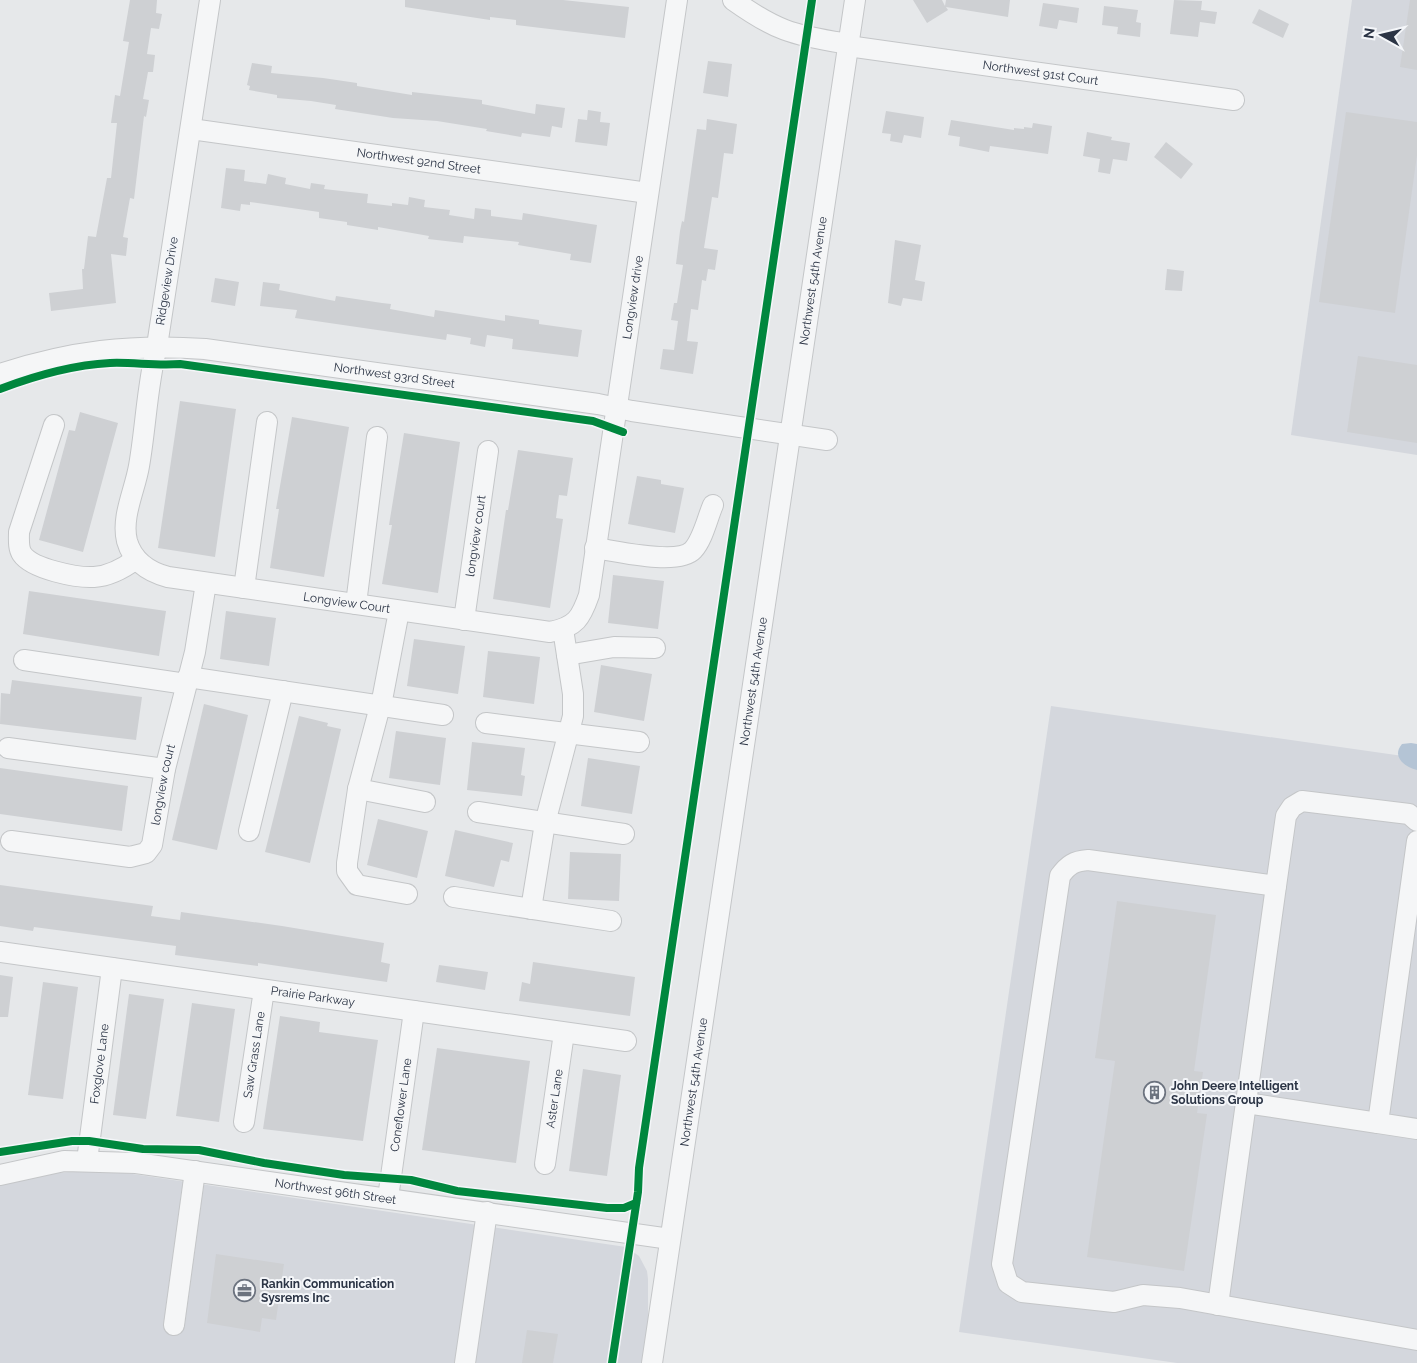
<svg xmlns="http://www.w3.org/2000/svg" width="1417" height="1363" font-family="Raleway,sans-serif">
<rect width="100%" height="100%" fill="#e6e8ea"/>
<g fill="#d4d7dd">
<path d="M1352,0H1417V455L1291,435Z"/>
<path d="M1051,706L1417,758V1363H1177L959,1332Z"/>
<path d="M88,1171L119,1172L626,1247L639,1256L647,1271L648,1279V1322L642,1363H0V1185L51,1173Z"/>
</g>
<path fill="#b4c4d5" d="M1411,743L1417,744V770C1405,767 1391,757 1402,744Z"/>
<g fill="#ced0d3">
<path d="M130,0H157L156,13L162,14L159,29L151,28L147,54L155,55L153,72H148L143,99L149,100L146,117L144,116L134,199L130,198L123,237L128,238L126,256L111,254L116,303L51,311L49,293L83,289L82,269H84L88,236L96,237L107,178H111L117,123H111L115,95L120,96L129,42L123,41Z"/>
<path d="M405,0H563L629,7L625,38L516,25V20L490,17V20L405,7Z"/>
<path d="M913,0H942L945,6L946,0H1010L1008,17L946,7L948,10L927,23Z"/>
<path d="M1174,0L1202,1L1201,10L1217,12L1215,24L1200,22L1198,37L1170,34Z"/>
<path d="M1410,0H1417V70L1400,67Z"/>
<path d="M1043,3L1079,8L1077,23L1059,20L1057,29L1039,26Z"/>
<path d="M1104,6L1138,10L1136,22L1141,23L1140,37L1117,34L1118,27L1102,25Z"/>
<path d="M1259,9L1289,24L1283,38L1252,23Z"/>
<path d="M708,61L732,64L728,97L703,93Z"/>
<path d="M252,63L272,66L271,73L323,78L357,83V86L412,95V92L482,100V104L535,114L536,104L565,108L562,128L552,126L550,137L522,133L521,137L486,131L487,129L437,121L393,118L335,109L336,105L311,101L277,98V95L249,90L250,86L247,85Z"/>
<path d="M588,110L601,112L600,122L610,123L607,146L575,142L578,119L587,120Z"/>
<path d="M886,111L924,117L921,138L904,135L902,143L890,141L891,134L882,133Z"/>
<path d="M1346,112L1417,122V155L1395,313L1319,302Z"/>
<path d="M707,119L737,124L733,154L724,153L718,198L712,197L704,248L718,250L715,270L708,269L706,281L702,280L698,310L691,309L687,341L698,342L693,374L660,369L663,349L674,350L678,321L671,320L674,303H677L683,265L676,264L680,231L682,221L684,222L697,129L706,130Z"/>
<path d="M951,120L1014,130V128L1024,129V127L1032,128L1033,123L1052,126L1048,154L990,146L989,152L959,146L960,137L948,135Z"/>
<path d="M1087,132L1112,137L1111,140L1130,143L1127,161L1113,159L1110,174L1098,172L1100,159L1083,156Z"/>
<path d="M1166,142L1193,164L1181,179L1154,157Z"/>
<path d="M226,168L245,170L244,181L266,184L268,174L286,178L285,184L310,189L311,183L325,185L324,189L368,194L367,203L392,206V203L408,205L409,197L425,200L424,207L450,210L449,215L474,219L475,208L491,210V216L522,220L523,213L597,225L591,263L570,260L571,254L518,245L519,242L464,236L463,243L428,239L429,236L378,227V230L347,225V222L319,218V212L250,202V205L241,204L240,211L221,208Z"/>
<path d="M895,240L921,245L915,280L925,282L922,301L903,298L901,306L888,303Z"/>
<path d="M1167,269L1184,271L1182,291L1165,290Z"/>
<path d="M215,278L239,282L235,306L211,302Z"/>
<path d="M263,282L280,284L279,290L335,301L336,296L382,303L391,304L390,309L434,317L435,310L505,321V315L539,320V324L582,330L578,357L512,349L513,339L487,335L485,347L470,344L471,338L447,334L446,340L295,318L297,310L260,306Z"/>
<path d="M1358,356L1417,365V443L1347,432Z"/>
<path d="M180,401L236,409L215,557L158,548Z"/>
<path d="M80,412L118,423L83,552L39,540L69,430L75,431Z"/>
<path d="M292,417L349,427L324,577L270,568L279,509H276Z"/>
<path d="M404,433L460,442L438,593L382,584L392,525H389Z"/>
<path d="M518,450L573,458L567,496L559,495L556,518L563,519L550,608L493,599L506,510H508Z"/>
<path d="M637,476L661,480V484L684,488L675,533L628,524Z"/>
<path d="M613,575L664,581L658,629L608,623Z"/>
<path d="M29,591L166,611L159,656L23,634Z"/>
<path d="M226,611L276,618L269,666L220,659Z"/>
<path d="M414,639L465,646L458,694L407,686Z"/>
<path d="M488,651L540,657L534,704L483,697Z"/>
<path d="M601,665L652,674L644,721L594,712Z"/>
<path d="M12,680L142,697L136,740L0,724L1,693L10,694Z"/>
<path d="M204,704L248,715L217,850L172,840Z"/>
<path d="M299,716L328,723L327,726L341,729L310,863L265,852Z"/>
<path d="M396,731L446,738L440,785L389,778Z"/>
<path d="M472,742L525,748L521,775L525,776L522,796L467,790Z"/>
<path d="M588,758L640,766L632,814L581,806Z"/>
<path d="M0,768L128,786L122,831L0,814Z"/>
<path d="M378,819L428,831L417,878L367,865Z"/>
<path d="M455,830L513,843L509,862L501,860L494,887L445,876Z"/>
<path d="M570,852L621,854L619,901L568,899Z"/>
<path d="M0,885L153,906L151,916L180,920L181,912L282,926L384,943L381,962L390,964L387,982L258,963V966L175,955L176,946L34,927L33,931L0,926Z"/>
<path d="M1117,901L1216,915L1194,1071L1203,1072L1197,1113L1207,1114L1184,1271L1087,1257L1115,1061L1095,1058Z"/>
<path d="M533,962L635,977L630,1016L519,1001L522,982L530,984Z"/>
<path d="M439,965L488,972L485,990L436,982Z"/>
<path d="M0,975L13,977L8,1017H0Z"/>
<path d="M43,982L78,987L63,1099L28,1095Z"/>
<path d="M129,994L164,999L146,1119L113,1115Z"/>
<path d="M192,1003L235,1009L219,1122L176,1116Z"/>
<path d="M280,1016L320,1022L319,1032L378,1040L363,1141L263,1129Z"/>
<path d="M437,1048L530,1061L516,1163L422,1150Z"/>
<path d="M583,1069L621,1075L607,1176L569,1171Z"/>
<path d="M216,1254L284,1264L276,1320L262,1318L260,1332L207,1323Z"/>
<path d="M527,1330L558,1334L553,1363H522Z"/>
</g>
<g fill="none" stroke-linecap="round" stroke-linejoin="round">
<defs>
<g id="minor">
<path id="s1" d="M210,0L157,346C147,385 146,426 139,466C135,490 121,517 127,541C133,562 149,572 168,577L550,632C576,627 581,618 589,595L677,0"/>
<path id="s2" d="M733,0C775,30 792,35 843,43L848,46L1234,100"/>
<path id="s3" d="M191,129L648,193"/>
<path id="s4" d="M0,374C71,351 130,344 205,349L598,404L632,411L827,440"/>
<path d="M54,425L19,532C19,539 18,548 22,554C32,569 77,578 94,577C110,576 124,568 136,559"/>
<path d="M595,548C616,551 678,566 693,550C703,539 707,519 713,505"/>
<path d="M244,588L267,422"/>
<path d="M356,604L377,437"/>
<path d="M399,611L383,695L358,789L347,863V871L357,885L407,894"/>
<path id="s5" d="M464,620L488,451"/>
<path d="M567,655L614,647L655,648"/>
<path d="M24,660L186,684"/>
<path d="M188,677L443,715"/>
<path d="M486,723L639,742"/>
<path d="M8,748L165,769"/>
<path d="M358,789L425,802"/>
<path d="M478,812L624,834"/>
<path d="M1417,821L1409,814L1302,801L1292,807L1286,816L1276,886L1088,860C1074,861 1068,865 1060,876L1002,1264L1008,1283L1022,1292L1114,1302L1143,1295L1180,1298L1417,1340"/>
<path d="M249,831L283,691"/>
<path id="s6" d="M11,841L130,857L146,853L152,845L165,769L195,652L206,583"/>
<path d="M1417,841L1378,1123L1417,1129"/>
<path d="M454,897L611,921"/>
<path d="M531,909L545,823L573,716V694L563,629"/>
<path id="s7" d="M0,952L626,1041"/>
<path d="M1246,1103L1378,1123"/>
<path id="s8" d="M244,1122L264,990"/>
<path id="s9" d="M87,1161L112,968"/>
<path id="s10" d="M545,1164L564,1033"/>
<path id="s11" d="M0,1175L64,1161L136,1163L670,1239"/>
<path id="s12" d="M388,1198L414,1011"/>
<path d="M1218,1305L1276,886"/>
<path d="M174,1325L195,1171"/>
<path d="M465,1363L487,1212"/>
<path id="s13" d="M652,1363L855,0"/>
</g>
</defs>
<use href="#minor" stroke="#c4c6c8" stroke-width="22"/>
<use href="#minor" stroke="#f5f6f7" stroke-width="20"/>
<defs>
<g id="cycleway">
<path d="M0,389C34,376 73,365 110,363C133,362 156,366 180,364L593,421L623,432"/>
<path d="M0,1152L72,1141H89L143,1149L199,1150L264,1163L344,1175L411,1180L457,1191L607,1208H624L636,1203"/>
<path d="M612,1363L638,1192L639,1168L812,0"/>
</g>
</defs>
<use href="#cycleway" stroke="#f4f6f9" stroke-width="11"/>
<use href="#cycleway" stroke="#00873e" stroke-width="8"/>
</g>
<defs>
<symbol id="building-ring" viewBox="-11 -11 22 22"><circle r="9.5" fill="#f4f6f9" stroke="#6c737f" stroke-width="1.5"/><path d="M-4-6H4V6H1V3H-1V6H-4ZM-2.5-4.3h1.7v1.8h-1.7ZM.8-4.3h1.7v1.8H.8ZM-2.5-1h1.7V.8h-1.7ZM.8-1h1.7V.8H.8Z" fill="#6c737f"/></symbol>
<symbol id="office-ring" viewBox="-11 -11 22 22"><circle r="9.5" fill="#f4f6f9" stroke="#6c737f" stroke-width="1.5"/><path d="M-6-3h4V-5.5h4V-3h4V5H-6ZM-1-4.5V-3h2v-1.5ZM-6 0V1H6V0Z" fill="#6c737f"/></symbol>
</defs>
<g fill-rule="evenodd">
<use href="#building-ring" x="1142" y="1080" width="25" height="25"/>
<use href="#office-ring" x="232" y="1278" width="25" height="25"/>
</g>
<g text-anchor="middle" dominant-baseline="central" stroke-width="4" stroke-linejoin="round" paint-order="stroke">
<g font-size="12" fill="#2b3445" stroke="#f4f6f9">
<text stroke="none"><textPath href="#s2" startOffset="320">Northwest 91st Court</textPath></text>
<text stroke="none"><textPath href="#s3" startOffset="230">Northwest 92nd Street</textPath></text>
<text transform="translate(167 281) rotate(-81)">Ridgeview Drive</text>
<text stroke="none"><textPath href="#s13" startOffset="1094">Northwest 54th Avenue</textPath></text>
<text stroke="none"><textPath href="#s1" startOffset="1350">Longview drive</textPath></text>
<text stroke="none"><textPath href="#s4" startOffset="399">Northwest 93rd Street</textPath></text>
<text stroke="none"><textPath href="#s5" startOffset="85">longview court</textPath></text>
<text stroke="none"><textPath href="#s1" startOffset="786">Longview Court</textPath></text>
<text stroke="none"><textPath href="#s13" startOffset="689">Northwest 54th Avenue</textPath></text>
<text stroke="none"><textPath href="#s6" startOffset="208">longview court</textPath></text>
<text stroke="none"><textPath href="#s7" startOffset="316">Prairie Parkway</textPath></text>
<text stroke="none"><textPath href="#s8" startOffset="68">Saw Grass Lane</textPath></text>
<text stroke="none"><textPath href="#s9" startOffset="98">Foxglove Lane</textPath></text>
<text stroke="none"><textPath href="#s13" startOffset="284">Northwest 54th Avenue</textPath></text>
<text stroke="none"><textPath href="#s10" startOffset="66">Aster Lane</textPath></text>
<text stroke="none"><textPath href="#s12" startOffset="94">Coneflower Lane</textPath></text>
<text stroke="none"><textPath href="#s11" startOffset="339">Northwest 96th Street</textPath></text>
</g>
<g font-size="12" font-weight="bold" fill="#2b3445" stroke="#f4f6f9" text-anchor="start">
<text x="1171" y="1086">John Deere Intelligent<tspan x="1171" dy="14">Solutions Group</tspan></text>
<text x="261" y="1284">Rankin Communication<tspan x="261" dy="14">Sysrems Inc</tspan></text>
</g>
</g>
<g transform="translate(1382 35) rotate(278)" stroke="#f4f6f9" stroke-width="4" paint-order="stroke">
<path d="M0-4L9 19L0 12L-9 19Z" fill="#2b3445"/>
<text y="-8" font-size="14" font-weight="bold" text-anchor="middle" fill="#2b3445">N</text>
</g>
</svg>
